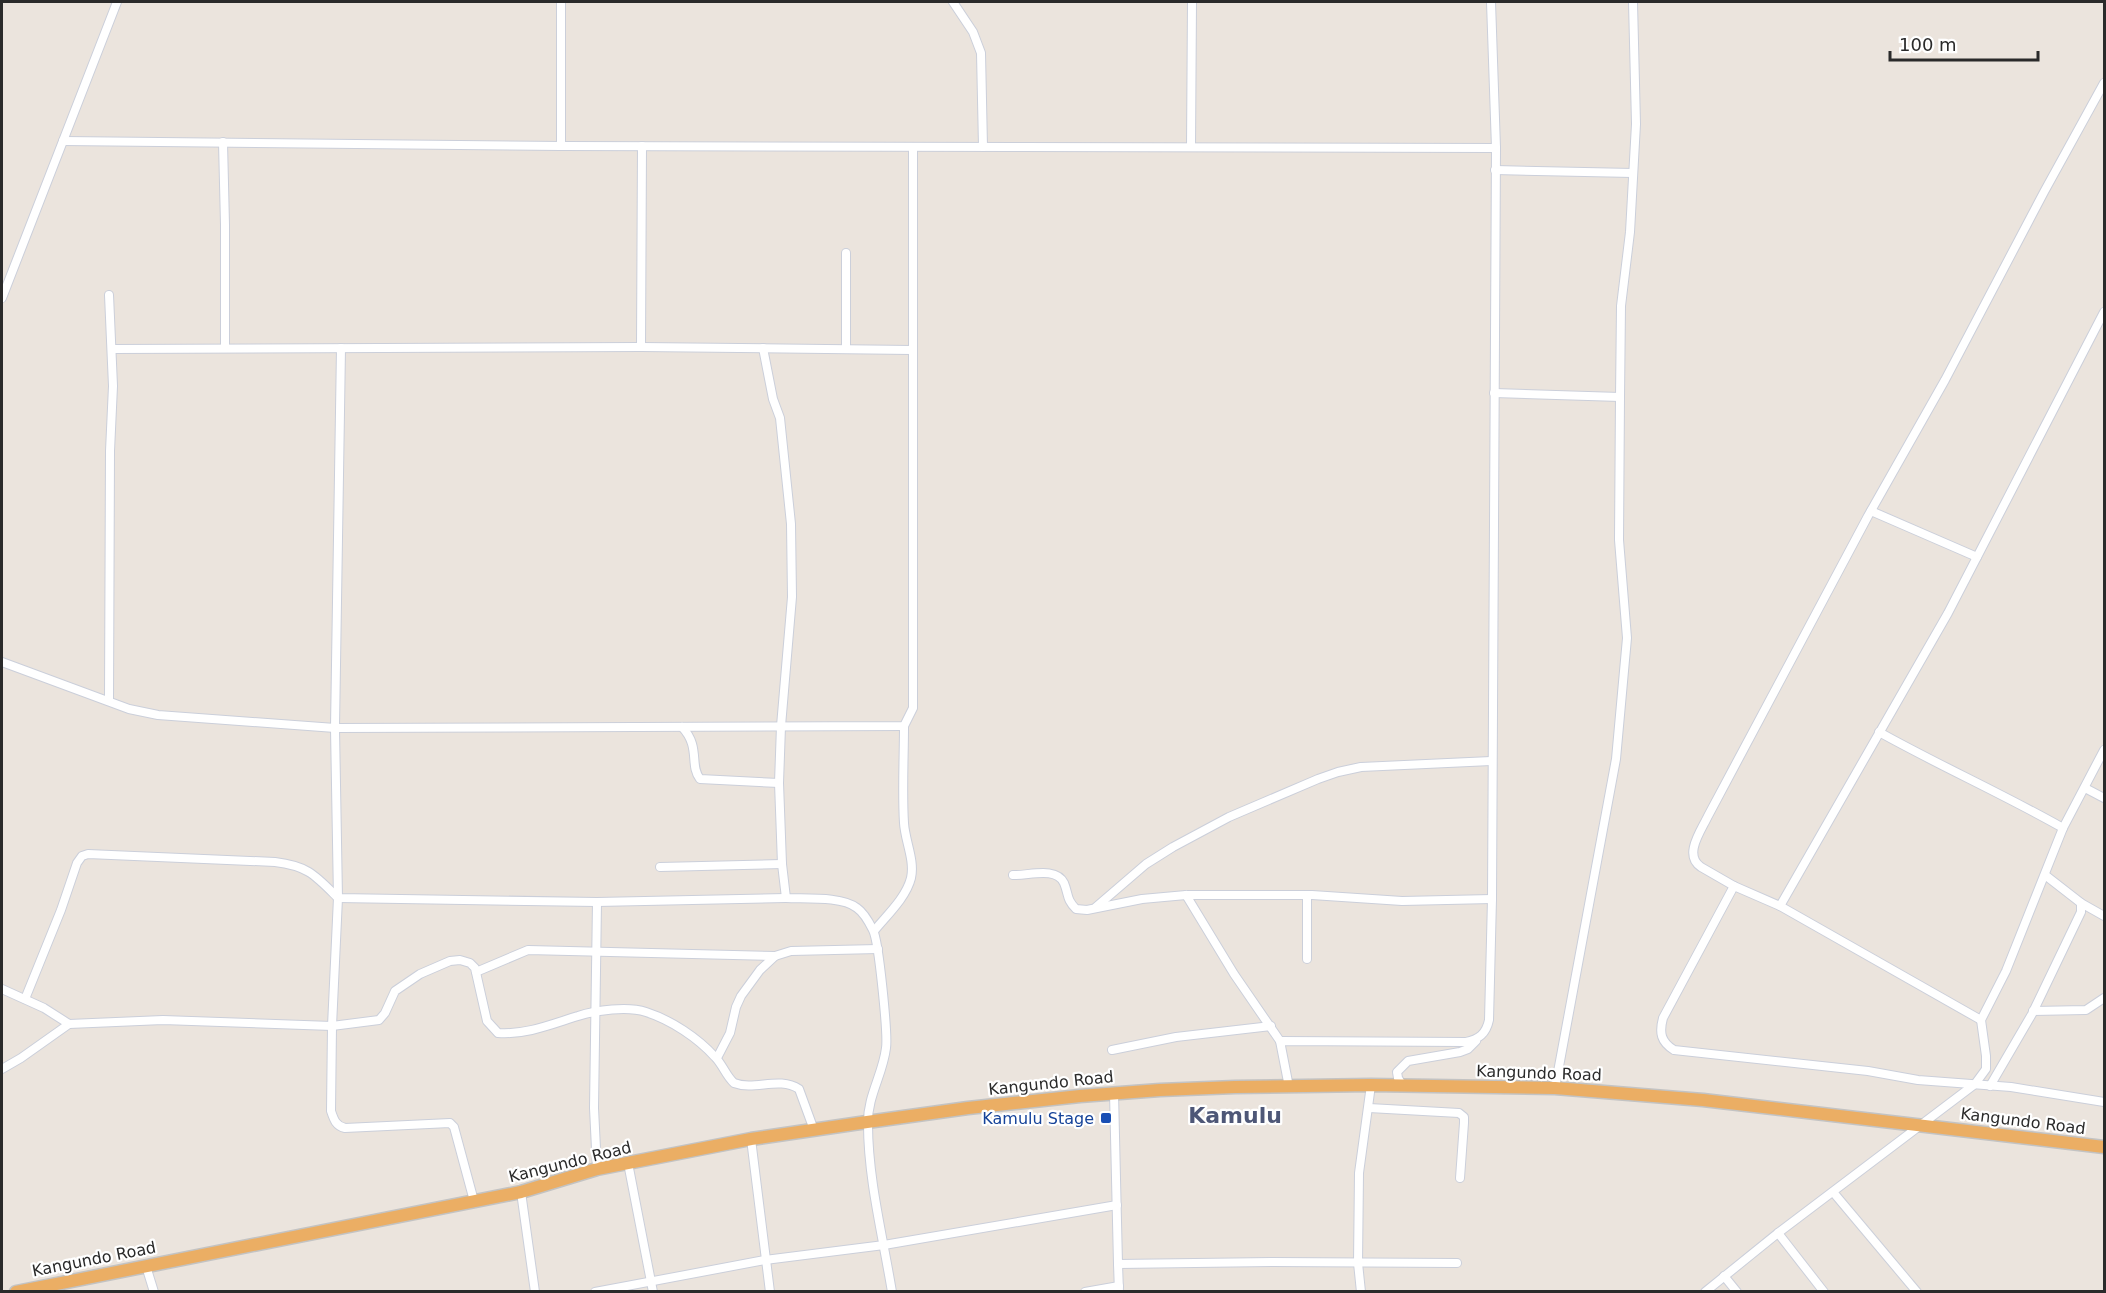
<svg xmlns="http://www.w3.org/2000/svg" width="2106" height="1293" font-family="'DejaVu Sans',sans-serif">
<rect width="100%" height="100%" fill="#ebe4dd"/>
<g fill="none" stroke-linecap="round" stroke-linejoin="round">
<defs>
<g id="minor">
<path d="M561,2V146"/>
<path d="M953,2L973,32L981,53L983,147"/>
<path d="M63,141L561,146L1496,148"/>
<path d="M223,142L225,225V348"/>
<path d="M1191,147L1192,2"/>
<path d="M1495,170L1633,173"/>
<path d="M846,253V349"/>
<path d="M2,298L117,2"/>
<path d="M641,347L642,146"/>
<path d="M341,348L335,728L338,898L332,1026L331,1111C334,1120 336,1126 345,1128L450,1123L454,1127L474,1201"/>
<path d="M763,348L773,399L780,418L791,524L792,597L781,726L779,783L782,864L786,898C805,899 842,896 857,908C863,912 870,924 873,930C879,942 888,1035 886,1048C883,1074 867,1097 868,1124C868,1179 883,1237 892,1292"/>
<path d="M112,349L641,347L912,350"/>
<path d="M1494,393L1620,397"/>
<path d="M1871,511L1977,557"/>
<path d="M2,662L129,709L158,715L335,728L904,726L913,708V147"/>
<path d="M109,701L110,451L113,386L109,295"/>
<path d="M682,727C701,747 689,765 700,779L779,783"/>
<path d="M1879,732C1940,766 2003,794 2063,828"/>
<path d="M2085,788L2104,798"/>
<path d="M660,867L782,864"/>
<path d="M1013,875C1028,876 1056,866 1064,883C1069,895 1066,899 1076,909L1087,910L1142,899L1186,895H1312L1402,901L1492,899"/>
<path d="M1734,886L1663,1018C1659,1033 1661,1042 1674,1050L1868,1071L1918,1080L2011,1087L2104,1102"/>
<path d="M1186,895L1234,974L1280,1041"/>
<path d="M597,902L594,1108L597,1169"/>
<path d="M2081,903L2104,916"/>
<path d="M1780,906L1948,613L2104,312"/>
<path d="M1096,907L1146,864L1173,847L1229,817L1318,779L1338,772L1361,767L1491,761"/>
<path d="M874,931C886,916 906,898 911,878C915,860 905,841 904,823C902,791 904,758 904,726"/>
<path d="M1307,959V895"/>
<path d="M476,972L528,950L775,956"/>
<path d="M2,989L44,1008L69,1024L163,1020L332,1026L379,1020L385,1013L395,991L420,974L450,961L460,960L470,963L475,968L487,1021L498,1033C526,1035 552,1024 578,1016C596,1010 628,1006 646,1012C671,1020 698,1038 715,1057C723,1065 726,1076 734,1083C755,1091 779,1076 799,1089L814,1130"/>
<path d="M25,999L61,910L77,863L82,856L88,854L275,862C308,866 315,875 338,898L597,902L786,898"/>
<path d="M2033,1011L2086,1010L2104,998"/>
<path d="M1981,1020L1780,906L1734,886L1701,867C1683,855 1701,831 1708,816L1868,516L1945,380L2044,192L2104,83"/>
<path d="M1112,1050L1176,1037L1271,1026"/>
<path d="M717,1058L730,1033L736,1007L741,996L760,970L775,956L791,951L878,949"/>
<path d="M2,1069L21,1058L69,1024"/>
<path d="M1403,1086L1398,1078L1397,1072L1408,1061L1460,1052L1468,1049L1476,1041"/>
<path d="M1990,1086L2032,1014L2081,912V903L2045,875"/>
<path d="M1289,1087L1280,1041L1466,1042C1479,1039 1486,1034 1489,1020L1492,899L1496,148L1491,2"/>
<path d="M1555,1088L1616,759L1627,638L1619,540L1620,397L1621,306L1630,232L1636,124L1633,2"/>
<path d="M1114,1093L1118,1264L1272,1262L1457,1263"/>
<path d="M1369,1108L1459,1113L1464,1117V1123L1460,1178"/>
<path d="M751,1139L770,1292"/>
<path d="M628,1163L653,1292"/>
<path d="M521,1192L535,1292"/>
<path d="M1833,1192L1917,1292"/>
<path d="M1778,1233L1824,1292"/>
<path d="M1118,1264L1119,1292"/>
<path d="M146,1266L154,1292"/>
<path d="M1724,1276L1737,1292"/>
<path d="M595,1292L765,1260L884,1245L1117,1205"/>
<path d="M1085,1292L1119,1286"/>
<path d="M1361,1292L1358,1263L1359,1173L1371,1085"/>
<path d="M1705,1292L1778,1233L1975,1084L1986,1069V1056L1981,1020L2006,971L2063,828L2104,750"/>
</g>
<path id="trunk" d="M16,1292L521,1192L597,1169L751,1139L867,1122L968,1108L1080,1096L1160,1090L1235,1087L1371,1085L1555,1088L1703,1100L2104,1147"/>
</defs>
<use href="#minor" stroke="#cbcfda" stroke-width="10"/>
<use href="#trunk" stroke="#c3c3c3" stroke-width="15"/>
<use href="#minor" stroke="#fff" stroke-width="8"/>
<use href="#trunk" stroke="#ebae64" stroke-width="12"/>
</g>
<rect fill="#1a4fb4" stroke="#fff" stroke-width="2" x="1100" y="1112" width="12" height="12" rx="3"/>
<g text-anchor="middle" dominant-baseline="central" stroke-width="4.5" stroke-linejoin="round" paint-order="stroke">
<g font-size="16" fill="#2a2a2a" stroke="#fff">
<text transform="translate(1539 1073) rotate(2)">Kangundo Road</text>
<text transform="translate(1051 1083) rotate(-6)">Kangundo Road</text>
<text transform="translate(2023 1121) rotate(7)">Kangundo Road</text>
<text transform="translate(570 1162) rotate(-14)">Kangundo Road</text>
<text transform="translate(94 1259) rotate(-11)">Kangundo Road</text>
</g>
<g font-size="16" fill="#164399" stroke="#fff" text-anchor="end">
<text x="1094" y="1118">Kamulu Stage</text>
</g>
<g font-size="22" font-weight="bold" fill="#4e5777" stroke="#fff">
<text x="1235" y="1115">Kamulu</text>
</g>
</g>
<rect width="2106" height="1293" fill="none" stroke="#2a2a2a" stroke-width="6"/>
<path d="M1890 51v9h148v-9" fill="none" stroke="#2a2a2a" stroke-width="3"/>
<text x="1899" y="51" font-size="18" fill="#2a2a2a" stroke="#ffffff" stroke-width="4.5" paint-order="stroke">100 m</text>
</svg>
